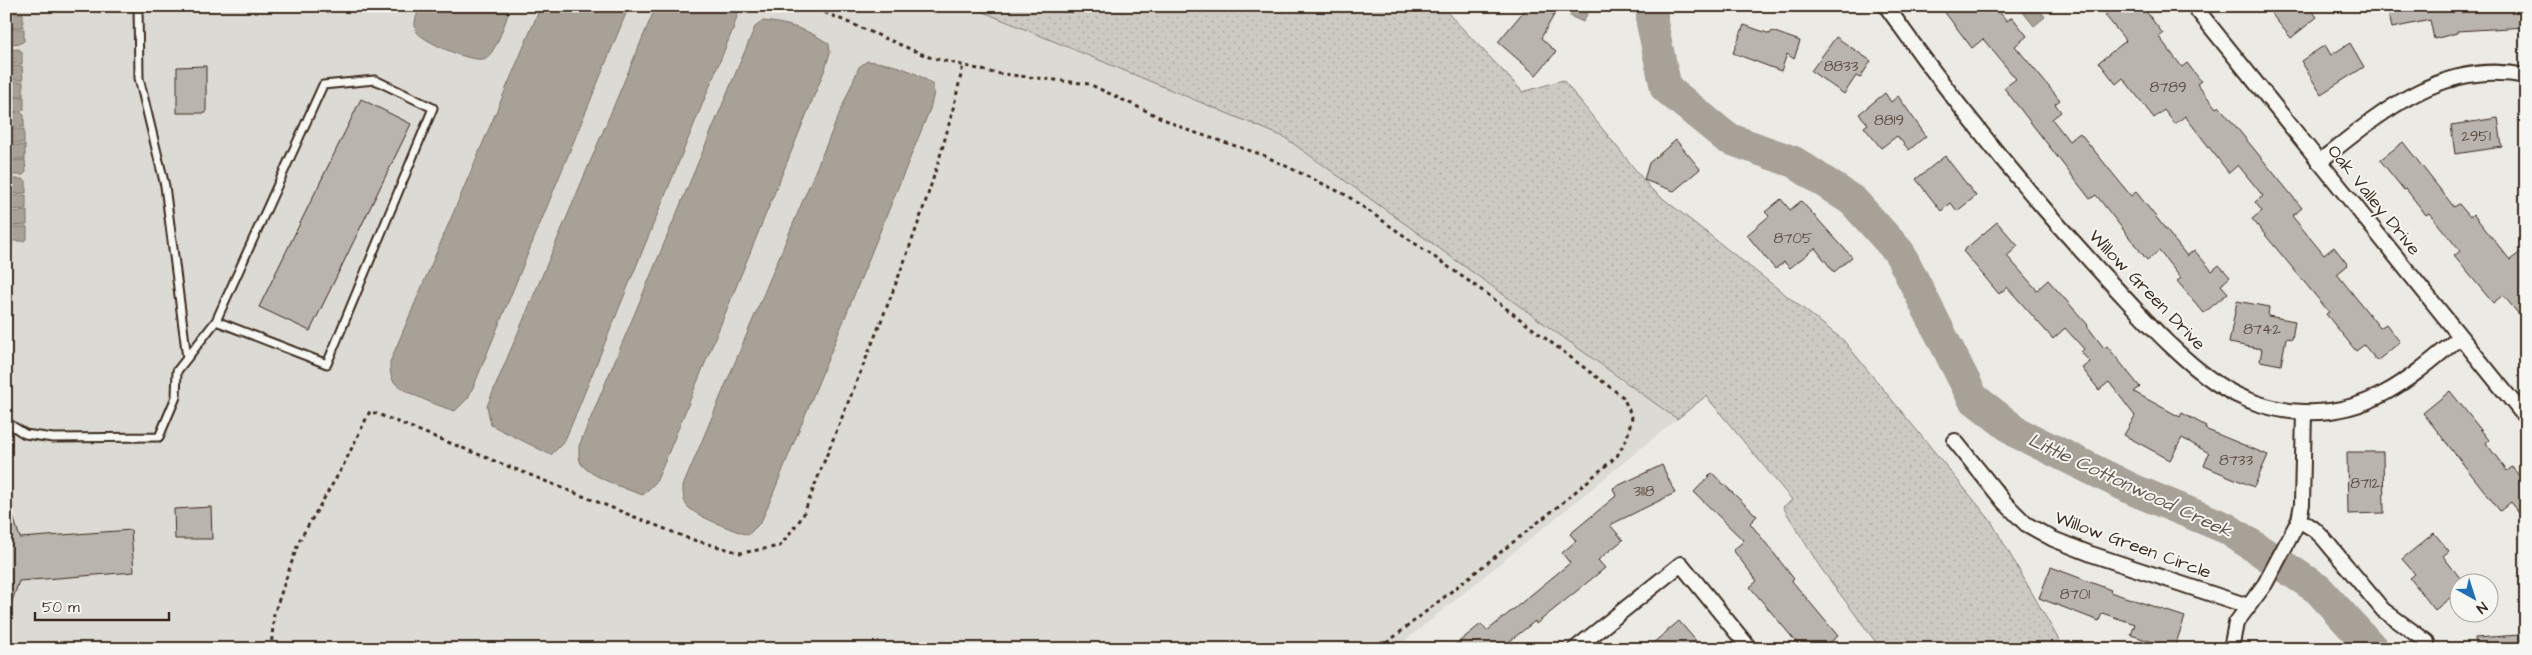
<svg xmlns="http://www.w3.org/2000/svg" width="2532" height="655" font-family="'Architects Daughter',sans-serif">
<defs>
<pattern id="grass-dots" width="8" height="8" patternUnits="userSpaceOnUse" patternTransform="scale(1.25)"><rect width="8" height="8" fill="#cdcac4"/><path d="M2 2h.1M6 6h.1" fill="none" stroke="#b1aea8" stroke-width="1.8" stroke-linecap="round"/></pattern>
</defs>
<rect width="100%" height="100%" fill="#ebeae5"/>
<filter id="ink" filterUnits="userSpaceOnUse"><feTurbulence type="fractalNoise" baseFrequency=".02" numOctaves="2"/><feDisplacementMap in="SourceGraphic" scale="10" xChannelSelector="R" yChannelSelector="G"/><feConvolveMatrix kernelMatrix="1 2 1 2 8 2 1 2 1" color-interpolation-filters="sRGB"/></filter>
<g filter="url(#ink)">
<path fill="#dcdad4" d="M6,6H969L1284,137L1677,419L1395,649H6Z"/>
<path fill="url(#grass-dots)" stroke="#847a71" d="M969,6H1441L1523,92L1563,80L1651,189L1843,340L1991,521L2064,649H1881L1820,567L1783,507L1792,500L1706,396L1677,419L1284,137Z"/>
<g fill="#a8a198" stroke="#7c7167">
<path d="M421,6H511C506,19 497,51 486,58C476,65 424,42 417,32C412,23 417,15 421,6Z"/>
<path d="M541,6H629L475,383L468,398L455,411C441,407 402,392 394,382C390,376 390,369 390,362Z"/>
<path d="M656,6H737L738,13L733,29L571,426L564,442L551,455L491,425L487,406Z"/>
<path d="M1575,6H1591L1583,22L1570,16Z"/>
<path d="M2018,6H2037L2045,17L2034,26Z"/>
<path d="M23,13V27L6,28V14Z"/>
<path d="M763,21C786,23 810,30 829,44L830,53L825,69L663,466L656,482L643,495C630,491 590,476 582,465C578,460 579,452 579,446L755,27Z"/>
<path d="M6,29H24V41L21,43L6,44Z"/>
<path d="M19,49L22,52V64H6V50Z"/>
<path d="M867,61C891,63 915,70 933,85L934,93L930,109L768,506L761,522L748,535C735,531 695,516 687,506C683,500 683,493 683,486L859,67Z"/>
<path d="M6,66H22L23,80H6Z"/>
<rect x="6" y="82" width="17" height="14"/>
<path d="M24,97V109L20,112L24,115V127H6V113L17,112H6V98Z"/>
<rect x="6" y="129" width="18" height="14"/>
<rect x="6" y="145" width="19" height="14"/>
<path d="M25,160L26,172L23,175H6V161Z"/>
<path d="M6,179H22L26,181V193L6,194Z"/>
<path d="M26,195V209L6,210V196Z"/>
<path d="M27,211V225L6,226V212Z"/>
<path d="M6,227H27V238L24,241H6Z"/>
</g>
<g fill="none" stroke-linecap="round" stroke-linejoin="round">
<path stroke="#a8a198" stroke-width="32" d="M1652,6V23L1666,88L1727,138L1794,162L1853,201L1899,252L1973,398L2018,433L2134,490L2226,528L2318,589L2373,649"/>
</g>
<g fill="#bab4ae" stroke="#3b2a1e">
<path d="M1528,6H1559L1541,38L1556,52L1536,75L1498,42Z"/>
<path d="M1940,6H1994L2007,21L2012,17L2027,36L2015,46L2060,100L2055,104L2061,112L2052,119L2069,141L2080,133L2131,196L2136,192L2187,256L2194,250L2212,271L2219,265L2230,277L2221,285L2228,293L2204,313L2177,281L2181,278L2159,251L2147,260L2096,195L2090,199L2004,88L2016,79L1983,39L1972,48Z"/>
<path d="M2116,6H2142L2163,34L2159,37L2182,67L2187,63L2201,81L2197,84L2216,108L2219,106L2302,208L2292,216L2324,255L2334,247L2348,265L2337,274L2380,328L2386,324L2400,342L2377,361L2364,345L2356,351L2326,314L2329,312L2252,219L2262,211L2255,202L2263,196L2238,165L2229,173L2185,116L2175,124L2164,110L2154,118L2123,78L2116,84L2099,62L2126,41L2105,15Z"/>
<path d="M2265,6H2308L2317,17L2291,38Z"/>
<path d="M2387,6H2526V27L2457,31V33L2434,39L2430,20L2392,28Z"/>
<path d="M1744,25L1770,34L1772,31L1800,41L1794,59L1787,54L1781,71L1733,53Z"/>
<path d="M1836,37L1871,61L1860,78L1856,76L1844,94L1811,71Z"/>
<path d="M2350,43L2364,67L2321,94L2301,61L2325,45L2331,55Z"/>
<path d="M206,66V113H177V67Z"/>
<path d="M1885,93L1891,102L1898,96L1926,136L1909,150L1897,136L1881,148L1864,127L1868,124L1859,114Z"/>
<path d="M361,99L411,124L310,331L259,307Z"/>
<path d="M2498,118L2502,147L2455,154L2451,125Z"/>
<path d="M1676,140L1700,169L1674,191L1644,180L1649,163Z"/>
<path d="M2403,142L2454,207L2459,204L2470,217L2473,214L2510,260L2526,248V323L2503,295L2493,303L2454,256L2460,251L2429,213L2426,215L2406,189L2404,190L2380,160Z"/>
<path d="M1945,156L1976,196L1957,211L1951,203L1941,211L1916,179Z"/>
<path d="M1781,199L1790,210L1801,201L1852,257L1834,272L1815,248L1790,268L1784,262L1775,269L1747,235L1769,216L1765,212Z"/>
<path d="M1997,222L2018,246L2007,256L2037,290L2048,280L2088,325L2087,326L2104,348L2107,346L2140,387L2134,392L2180,417L2182,413L2206,426L2205,429L2268,455L2254,487L2204,466L2209,453L2182,438L2170,460L2124,435L2135,416L2109,382L2099,390L2082,368L2090,362L2081,352L2084,349L2065,328L2053,339L2007,287L1999,294L1963,251Z"/>
<path d="M2237,301L2269,307L2268,316L2295,321L2292,339L2286,338L2281,365L2260,361L2262,349L2229,343Z"/>
<path d="M2450,391L2489,440L2486,443L2507,471L2512,467L2526,484V521L2511,502L2500,511L2423,413Z"/>
<path d="M2347,452H2383L2384,513L2348,514Z"/>
<path d="M1662,465L1675,493L1610,525L1623,540L1598,560L1605,568L1536,624L1535,621L1500,649H1450L1481,624L1487,631L1570,563L1562,553L1576,541L1570,534L1616,496L1613,488Z"/>
<path d="M1712,473L1757,516L1750,523L1794,579L1792,581L1838,636L1822,649H1802L1750,587L1757,581L1733,550L1744,541L1694,492Z"/>
<path d="M9,504L20,538L131,530L134,572L19,581L9,610H6V505Z"/>
<path d="M211,507L212,539H175L174,509Z"/>
<path d="M2434,533L2449,551L2443,556L2460,578V590L2435,610L2410,578L2415,574L2402,559Z"/>
<path d="M2051,567L2111,590L2110,592L2185,617L2174,649L2131,635L2135,624L2102,613L2099,621L2039,598Z"/>
<path d="M1679,621L1703,649H1646Z"/>
<path d="M2520,635L2521,649H2476L2475,638Z"/>
</g>
<g fill="none" stroke-linecap="round" stroke-linejoin="round">
<defs>
<g id="lane">
<path d="M138,6L139,78L165,186L187,358"/>
<path d="M6,422L25,434L53,438L159,437L176,397L177,371L216,321L323,85L375,80L433,108L327,364L216,321"/>
</g>
<g id="street">
<path d="M1886,6C1954,103 2028,194 2109,281C2142,316 2176,356 2216,383C2241,400 2273,411 2304,412C2371,415 2412,377 2460,337"/>
<path d="M2194,6L2526,418"/>
<path d="M2319,162C2379,114 2443,58 2526,76"/>
<path d="M1955,441L2004,502L2026,524L2053,539L2091,554L2248,606"/>
<path d="M2299,520L2315,530L2324,539L2383,610L2427,642"/>
<path d="M1575,649L1681,564L1750,649"/>
<path d="M2231,649L2236,623L2265,584L2299,520L2302,504L2304,412"/>
</g>
</defs>
<use href="#lane" stroke="#3b2a1e" stroke-width="11"/>
<use href="#street" stroke="#3b2a1e" stroke-width="18"/>
<g stroke="#3b2a1e" stroke-width="3" stroke-dasharray="4 4" stroke-linecap="butt">
<path d="M810,6L929,57L994,73L1089,84L1187,130L1263,155L1346,195L1487,294L1623,397L1632,417L1627,438L1617,456L1561,504L1379,649"/>
<path d="M271,649L274,614L299,541L342,468L370,411L690,539L741,553L780,546L803,516C859,367 931,222 963,65"/>
</g>
<use href="#lane" stroke="#f6f6f2" stroke-width="7"/>
<use href="#street" stroke="#f6f6f2" stroke-width="14"/>
</g>
</g>
<g text-anchor="middle" dominant-baseline="central" stroke-width="4" stroke-linejoin="round" paint-order="stroke">
<g font-size="15" fill="#5b4c42">
<text x="1841" y="66">8833</text>
<text x="2168" y="87">8789</text>
<text x="1889" y="120">8819</text>
<text x="2476" y="136">2951</text>
<text x="1793" y="238">8705</text>
<text x="2262" y="329">8742</text>
<text x="2236" y="460">8733</text>
<text x="2365" y="483">8712</text>
<text x="1644" y="491">3118</text>
<text x="2075" y="594">8701</text>
</g>
<g font-size="18" fill="#3b2a1e" stroke="#f6f6f2">
<text transform="translate(2374 200) rotate(51)">Oak Valley Drive</text>
<text transform="translate(2147 290) rotate(46)">Willow Green Drive</text>
<text transform="translate(2133 545) rotate(20)">Willow Green Circle</text>
</g>
<g font-size="19" font-style="italic" fill="#615449" stroke="#f6f6f2">
<text transform="translate(2130 486) rotate(25)">Little Cottonwood Creek</text>
</g>
</g>
<rect width="2532" height="655" fill="none" stroke="#f6f6f2" stroke-width="25"/>
<rect x="12" y="12" width="2507" height="630" fill="none" stroke="#3b2a1e" stroke-width="2" filter="url(#ink)"/>
<g transform="translate(2474 598) rotate(141)"><circle r="24" fill="#f6f6f2" stroke="#aba49d"/>
<path d="M0-4L9 19L0 12L-9 19Z" fill="#1f6fb2"/>
<text y="-8" font-size="14" font-weight="bold" text-anchor="middle" fill="#3b2a1e">N</text>
</g>
<path d="M35 612v8h134v-8" fill="none" stroke="#3b2a1e" stroke-width="2.5"/>
<text x="42" y="612" font-size="15" fill="#3b2a1e" stroke="#f6f6f2" stroke-width="4" paint-order="stroke">50 m</text>
</svg>
